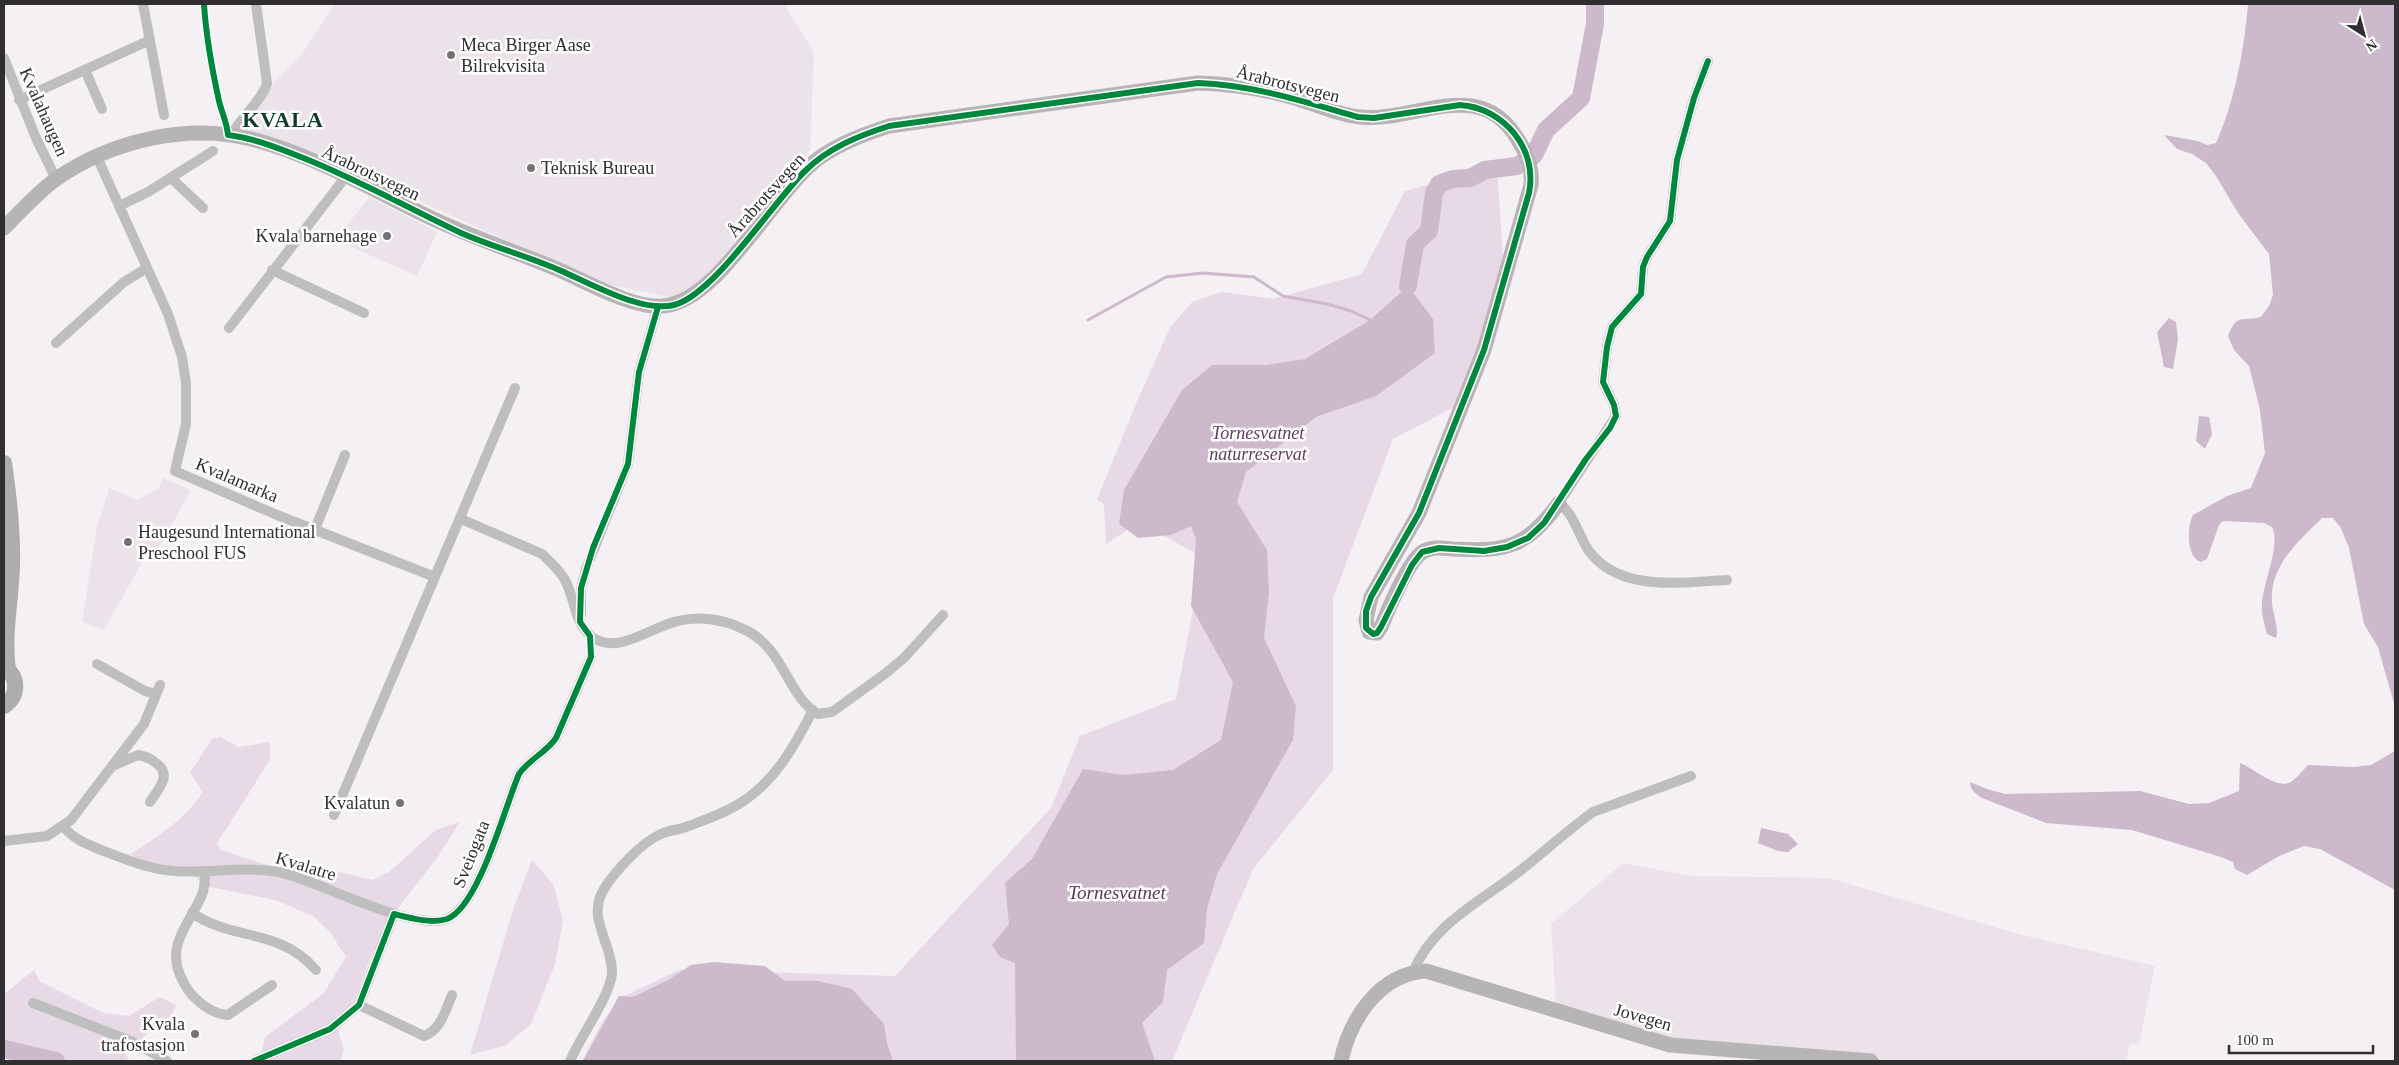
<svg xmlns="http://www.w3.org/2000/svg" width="2399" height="1065" font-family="Georgia,serif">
<rect width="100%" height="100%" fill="#f5f0f4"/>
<g fill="#ebe2ea">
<path d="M335,4H784L814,52L810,150L769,212L729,262L678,299L596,282L354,171L228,131L235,120L302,54Z"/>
<path d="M369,197L437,232L417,276L336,240Z"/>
<path d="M163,478L191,490L152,560L145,557L104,630L82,622L97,528L109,488L138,500L158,489Z"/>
<path d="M1623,863L1691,876L1829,878L2022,935L2155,966L2139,1044L2130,1043L2126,1061H1892L1695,1051L1556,1007L1551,924Z"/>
</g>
<g fill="#e7d9e6">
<path d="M1497,166L1504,274L1484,345L1454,407L1393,439L1333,598V770L1253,869L1172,1061H582L603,1020L624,996L679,970L895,976L1051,808L1080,736L1176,699L1203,557L1121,513L1119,524L1127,530L1106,544L1104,504L1097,500L1138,399L1170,328L1192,302L1221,292L1273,299L1362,274L1405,191Z"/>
<path d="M221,737L238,747L270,742V760L217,843L221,850L270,866L330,870L373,880L389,872L436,830L460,822L437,858L397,909L369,961L355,1001L338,1032L344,1048L340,1061H260L265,1037L323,994L346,957L330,932L313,916L275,900L210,887L195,877L137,861L131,854C159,836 184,820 203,792L190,773L212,739Z"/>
<path d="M532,860L553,884L563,920L555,964L531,1024L506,1045L470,1055L513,910Z"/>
<path d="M34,970L39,981L103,1013L129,1016L160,997L176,1005L171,1018L150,1031L125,1055L131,1061H10L4,1056V994Z"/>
</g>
<g fill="#ccb9cb">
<path d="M2248,4H2395V707L2378,647L2364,624L2349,548L2341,528L2333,518H2322C2298,542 2269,566 2272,603C2273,614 2279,628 2276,638L2267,634C2265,625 2261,614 2262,604C2263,583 2281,544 2272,527L2264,523L2223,521L2219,525L2207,559L2201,562C2186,558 2187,527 2193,515L2227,496L2251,488L2265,453L2260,410L2249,366L2234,350L2228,336C2237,312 2243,322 2261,317L2269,306L2273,295L2269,254L2238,213L2216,176L2206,163L2192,154L2177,149L2164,135L2198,141L2207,145L2216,143C2235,101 2244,50 2248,4Z"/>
<path d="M1408,286L1433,319L1435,353L1376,396L1316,417L1246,472L1237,502L1267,550L1269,592L1264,638L1296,706L1293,740L1217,874L1207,909L1204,943L1167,970L1163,1002L1142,1023L1155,1061H1016L1015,963L1000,957L992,945L1009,924L1005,883L1032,859L1083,769L1123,775L1173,770L1221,740L1233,682L1191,606L1196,539L1191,526L1171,535L1138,538L1119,524L1124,490L1182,390L1212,365H1266L1305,359L1370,320Z"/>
<path d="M2169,318L2176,322L2178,339L2173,369L2164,367L2157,332Z"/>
<path d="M2199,416L2209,417L2212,434L2205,449L2196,441Z"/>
<path d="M2395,751V890L2320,849L2304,846L2279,856L2247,875L2235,869L2233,862L2221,857L2132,830L2046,823L1982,798C1976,794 1970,790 1970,782L1987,789L2005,794L2140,791L2189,804L2209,803L2239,791L2240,763C2254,768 2276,790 2291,782C2297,778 2303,770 2308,765L2353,767L2371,765Z"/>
<path d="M1761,828L1788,834L1798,844L1788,852L1778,851L1758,843Z"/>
<path d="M714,962L765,966L785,981H818L852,989L884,1024L887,1043L893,1061H583L619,996L633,997L668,980L691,965Z"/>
</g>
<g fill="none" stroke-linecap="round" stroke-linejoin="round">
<path stroke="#ccb9cb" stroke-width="3" d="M1088,320L1166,277L1203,273L1254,277L1283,296L1327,304L1351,311L1370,320"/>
<g stroke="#ccb9cb" stroke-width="18">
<path d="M1408,286L1415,244L1429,231L1434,193L1439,184L1453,179L1470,178L1485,170L1517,166L1534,155L1546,130L1581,98L1595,24V4"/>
<path d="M4,1049L56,1061"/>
</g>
<g stroke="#bfbebf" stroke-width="10">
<path d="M143,4L164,115"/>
<path d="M4,58L36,138L56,179"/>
<path d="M1708,61L1694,98L1677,160L1670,221L1647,257L1643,267L1641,294L1612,327L1607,347L1603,382L1614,405L1616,416L1559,503C1575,515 1578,535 1589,551C1620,593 1682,582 1727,580"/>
<path d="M85,70L102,109"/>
<path d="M19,100L150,40"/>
<path d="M231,135C240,119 264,98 267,83L256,4"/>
<path d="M97,157L168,314L182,357L186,383V424L175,471L277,515L435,577"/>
<path d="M171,178L203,208"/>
<path d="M119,206L148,192L213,151"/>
<path d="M272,270L364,313"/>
<path d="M229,328L347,175"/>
<path d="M56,343L124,282L147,268"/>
<path d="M461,519L542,554C550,562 560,570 565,580C575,598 574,624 592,637C618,656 652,626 678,621C699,616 722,619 741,628C785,646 785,694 818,714L832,712L886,673L904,658L943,615"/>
<path d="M315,529L345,455"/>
<path d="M581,614V588L586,569L628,464L639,372L658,307"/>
<path d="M97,664L145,691L156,694"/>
<path d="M115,765L138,755C145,756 150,758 156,763C173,775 158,789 150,802"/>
<path d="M334,815L515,388"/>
<path d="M63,826C73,839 87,844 101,850C124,859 149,869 174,871C210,874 247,865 283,873C321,882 416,934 449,918C481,901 504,809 519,774C529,759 546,753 556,738L591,657"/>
<path d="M4,841L47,836L71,820L144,724L160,685"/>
<path d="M205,871C205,880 205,889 201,897C189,924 167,944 180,975C184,984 188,992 195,998C204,1007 215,1014 228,1015L272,985"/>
<path d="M192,913C235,942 278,927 316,970"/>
<path d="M1413,972C1433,923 1482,901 1521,870C1545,851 1568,830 1593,812L1691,776"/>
<path d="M33,1003L133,1042L167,1061"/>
<path d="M359,1005L424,1036C441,1030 445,1011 452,995"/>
<path d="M254,1061L330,1029L359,1005L394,914"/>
<path d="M570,1061C579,1039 612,993 612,972C612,942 586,918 604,889C615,871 642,842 661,834C669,830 678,830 686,827C705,820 725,813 742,802C776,780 795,745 813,710"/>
</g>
<g stroke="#b6b4b5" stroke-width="15">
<path d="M4,228C21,211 37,193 56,179C111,141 186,123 251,139C314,155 371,189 429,217C471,237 514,251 557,269C585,281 633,309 663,306C720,301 772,193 819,158C840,143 865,134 889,126L1198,83C1230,84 1260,88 1291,97C1314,103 1337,115 1360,117C1416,123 1478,75 1517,138C1526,152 1533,168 1531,185L1484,350L1419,513L1371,597L1366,620L1369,632L1377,633L1381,627C1388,610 1408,563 1421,553C1431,546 1443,548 1454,549C1507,552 1527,547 1559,503"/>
<path d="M1341,1061C1350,1019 1379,974 1426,971L1670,1045L1871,1061"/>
</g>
<g stroke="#aeadae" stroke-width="16">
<path d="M4,463C9,497 13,532 12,566C11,601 3,635 8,670"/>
<path d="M4,667C19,677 19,696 4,706"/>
</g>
<defs>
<g id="cycleway">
<path d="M204,4C206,37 212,69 219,101C222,113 227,123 228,135C253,138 278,148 301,157C357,179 408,208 461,233C493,247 527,256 559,270C590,283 641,313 674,305C714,295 773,202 805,171C828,148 858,136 889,126L1198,83C1254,85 1305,102 1358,117L1374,118L1460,105C1504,108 1538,149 1529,193L1484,350L1419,513L1371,597L1366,611V628L1373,634L1377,633L1381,627L1412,565L1422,552L1439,548L1484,551L1507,547L1528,538L1544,523L1586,459L1610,428L1616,416L1614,405L1603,382L1607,347L1612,327L1641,294L1643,267L1647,257L1670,221L1677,160L1694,98L1708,61"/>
<path d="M254,1061L330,1029L359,1005L394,914C410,918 431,924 447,919C479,907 505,806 519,774C529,759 546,753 556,738L591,657L590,636L580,622L581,588L593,548L628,464L639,372L658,307"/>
</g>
</defs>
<use href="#cycleway" stroke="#fff" stroke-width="9"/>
<use href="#cycleway" stroke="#00873e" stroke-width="6"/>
</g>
<g fill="#757275" stroke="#fff" stroke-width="2">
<circle cx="451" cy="55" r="5"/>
<circle cx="531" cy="168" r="5"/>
<circle cx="387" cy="236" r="5"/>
<circle cx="128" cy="542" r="5"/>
<circle cx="400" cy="803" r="5"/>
<circle cx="195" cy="1034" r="5"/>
</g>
<g text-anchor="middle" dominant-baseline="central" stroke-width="5" stroke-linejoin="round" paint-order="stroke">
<g font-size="18" fill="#302e30" stroke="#fff" text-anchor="start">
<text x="461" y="45">Meca Birger Aase<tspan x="461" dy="21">Bilrekvisita</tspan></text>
<text x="541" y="168">Teknisk Bureau</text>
<text x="377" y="236" text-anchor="end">Kvala barnehage</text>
<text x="138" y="532">Haugesund International<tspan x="138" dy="21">Preschool FUS</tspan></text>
<text x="390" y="803" text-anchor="end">Kvalatun</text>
<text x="185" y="1024" text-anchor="end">Kvala<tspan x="185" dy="21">trafostasjon</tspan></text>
</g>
<g font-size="18" fill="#302e30" stroke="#fff">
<text transform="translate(1288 84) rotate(14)">Årabrotsvegen</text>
<text transform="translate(44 112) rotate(66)">Kvalahaugen</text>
<text transform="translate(371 173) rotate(25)">Årabrotsvegen</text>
<text transform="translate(766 195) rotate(-48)">Årabrotsvegen</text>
<text transform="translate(237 480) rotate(23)">Kvalamarka</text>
<text transform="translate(471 854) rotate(-68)">Sveiogata</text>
<text transform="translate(306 866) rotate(17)">Kvalatre</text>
<text transform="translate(1643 1017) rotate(16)">Jovegen</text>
</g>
<g font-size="18" font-style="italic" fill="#623c61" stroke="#fff">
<text x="1258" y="433">Tornesvatnet<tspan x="1258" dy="21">naturreservat</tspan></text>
</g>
<g font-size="19" font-style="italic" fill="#5b365a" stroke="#fff">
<text x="1117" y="892">Tornesvatnet</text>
</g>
<g font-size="22" font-weight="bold" letter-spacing="1" fill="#0f3c29" stroke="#fff">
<text x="283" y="119">KVALA</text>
</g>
</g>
<rect width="2399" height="1065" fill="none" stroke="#302e30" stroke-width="10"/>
<g transform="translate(2364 35) rotate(144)" stroke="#ffffff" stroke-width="4" paint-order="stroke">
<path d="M0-4L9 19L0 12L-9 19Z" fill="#302e30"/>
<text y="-8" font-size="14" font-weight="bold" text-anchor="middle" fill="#302e30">N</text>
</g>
<path d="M2229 1045v8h144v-8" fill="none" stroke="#302e30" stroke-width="2.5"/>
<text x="2236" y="1045" font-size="15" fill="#302e30" stroke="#ffffff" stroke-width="4" paint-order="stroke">100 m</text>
</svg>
